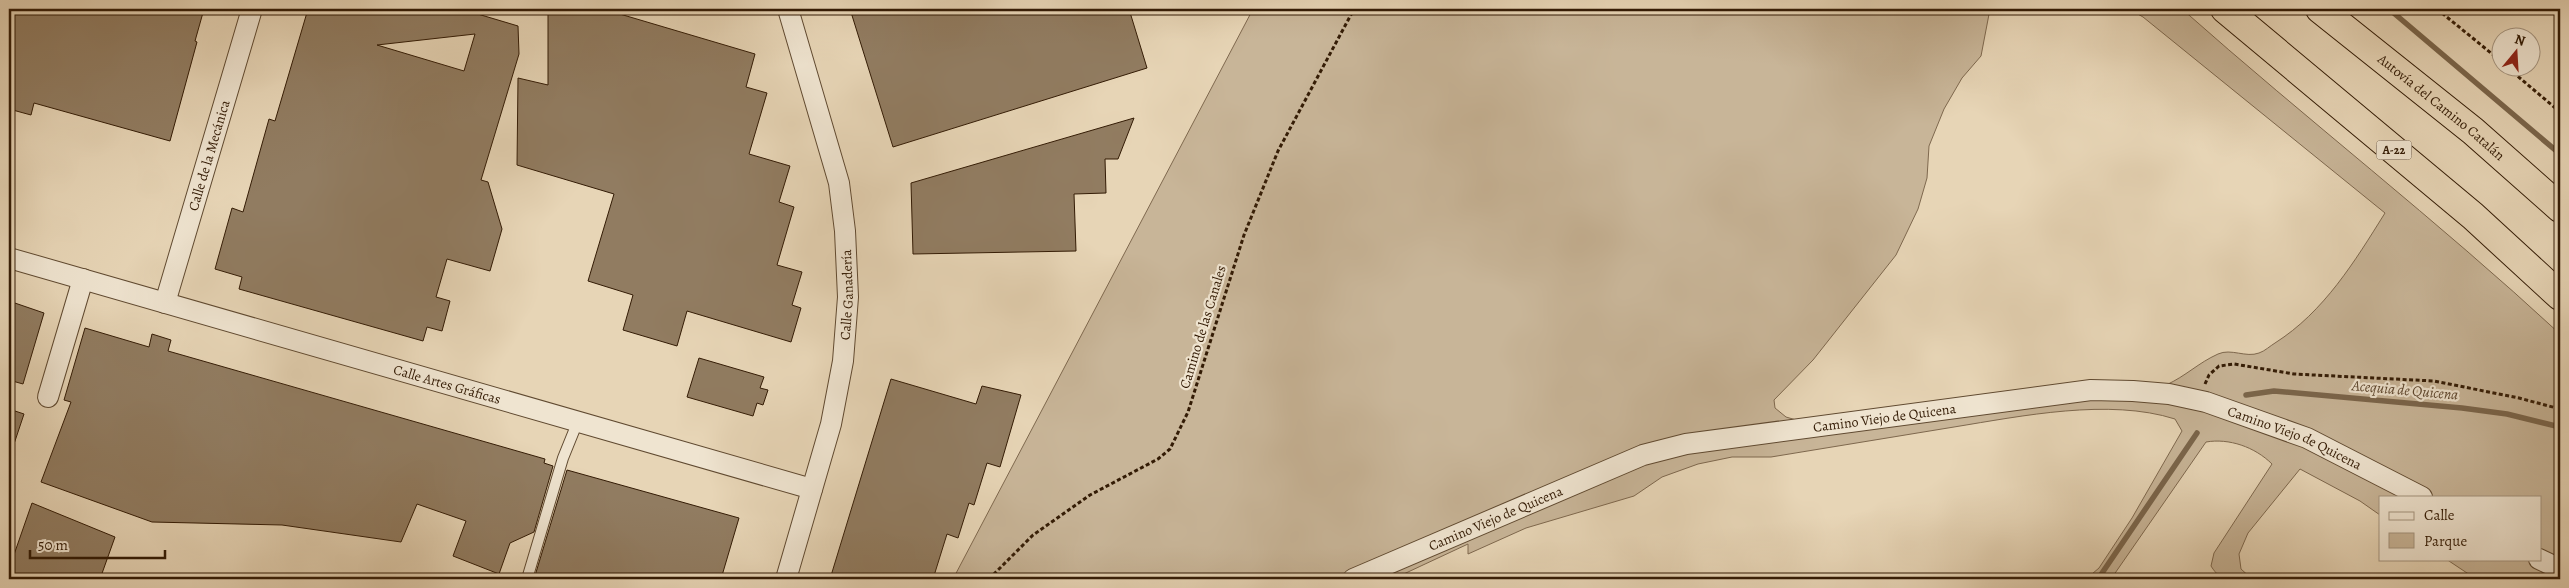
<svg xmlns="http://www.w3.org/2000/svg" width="2569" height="588" font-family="Alegreya,serif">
<rect width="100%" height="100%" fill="#e7d5b6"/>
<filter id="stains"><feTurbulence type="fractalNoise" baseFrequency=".004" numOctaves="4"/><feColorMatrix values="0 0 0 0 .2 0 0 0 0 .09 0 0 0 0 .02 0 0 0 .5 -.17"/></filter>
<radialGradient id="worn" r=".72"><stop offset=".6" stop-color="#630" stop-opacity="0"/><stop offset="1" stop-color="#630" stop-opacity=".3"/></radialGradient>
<path fill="#c8b598" stroke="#7e684e" d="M1253,9H1990L1981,56L1962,78L1944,109L1929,146L1927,178L1918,209L1896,255L1813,360L1774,400L1775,408L1786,417L1803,422L2166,385C2186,376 2198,363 2218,354C2231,348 2246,358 2259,353C2265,351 2270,346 2275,343C2324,312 2355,261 2385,213L2143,17L2129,9H2182C2306,119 2438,221 2560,334V579H2476L2446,559H2540V497H2380V515L2360,501L2300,469L2248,533L2239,554L2241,569L2252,579C2232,579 2222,584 2211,566L2214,553L2272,464C2255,447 2229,438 2206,442L2111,579H2086L2099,568L2132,518L2182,431L2175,419C2109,398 2022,416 1954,427C1893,437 1832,447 1771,457H1732L1698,464L1662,477L1634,496L1526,528L1468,554V544L1393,579H953Z"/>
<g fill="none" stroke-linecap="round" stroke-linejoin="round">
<g stroke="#7a654b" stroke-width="5.5">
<path d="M2389,9L2560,154"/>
<path d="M2246,395L2274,391L2462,408L2507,414L2560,427"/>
<path d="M2098,579L2197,433"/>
</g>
</g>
<g fill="#917c61" stroke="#331b05" fill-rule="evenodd">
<path d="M9,9H204L195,41L197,42L170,141L34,103L31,115L9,109Z"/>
<path d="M308,9H461L518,26L519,54L481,180L488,182L502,229L490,271L447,259L436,297L450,301L442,331L427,327L423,341L239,289L242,277L215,269L232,208L243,212L269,119L275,121ZM475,34L464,71L377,45Z"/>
<path d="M548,9H603L755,54L746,87L767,93L749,154L790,166L779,202L794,207L777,265L802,272L792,305L801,308L791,342L687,311L677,346L623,330L633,295L588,281L614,194L517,165L518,78L548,85Z"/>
<path d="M850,9H1129L1147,68L893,147Z"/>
<path d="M1134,118L1118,159H1105L1106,193L1074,194L1076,251L913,254L911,183Z"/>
<path d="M9,301L44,313L23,384L9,380Z"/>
<path d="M85,328L149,347L152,334L171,340L168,351L545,459L544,463L553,466L534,532L510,543L499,574L453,556L466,521L417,504L401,542L282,525L152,522L41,482L71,402L64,400Z"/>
<path d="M699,358L764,377L760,388L768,390L763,405L757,403L753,416L687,397Z"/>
<path d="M891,379L976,404L982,386L1021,395L1000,467L987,463L974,505L969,503L958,538L947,534L933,579H830Z"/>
<path d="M9,409L24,414L11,453L9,452Z"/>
<path d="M567,470L739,518L721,579H534Z"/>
<path d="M32,503L115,537L100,579H9V569Z"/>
</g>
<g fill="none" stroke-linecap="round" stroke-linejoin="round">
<defs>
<path id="lane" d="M527,579L563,458L578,421"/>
<g id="street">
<path id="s1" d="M9,258L812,489"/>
<path id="s2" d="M165,303L252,9"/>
<path d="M48,397L83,279"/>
<path d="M2539,559L2560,569"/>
<path id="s3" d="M786,579L831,424L843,361L848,297L845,231L839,183L788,9"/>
<path id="s4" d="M1353,579L1643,455L1686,444L2091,390L2133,391L2169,394L2206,402L2307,438L2422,497"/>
</g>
<g id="highway">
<path d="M2225,9L2473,216L2560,296"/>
<path id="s5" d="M2320,9L2473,131L2560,208"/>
</g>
</defs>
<use href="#lane" stroke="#604a31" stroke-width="12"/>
<use href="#street" stroke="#604a31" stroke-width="22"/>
<use href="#highway" stroke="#331b05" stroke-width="30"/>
<g stroke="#331b05" stroke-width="3" stroke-dasharray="4 2.5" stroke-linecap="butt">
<path d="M2437,9L2502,62"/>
<path d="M2508,68L2560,112"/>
<path d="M2205,384L2209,375L2219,366L2234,364L2294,374L2434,381L2519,398L2560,409"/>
<path d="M989,579L1033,535L1090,495L1158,459L1170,449L1188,412L1244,235L1278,151L1354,9"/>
</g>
<use href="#lane" stroke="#efe4d0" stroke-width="10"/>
<use href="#street" stroke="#efe4d0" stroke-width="20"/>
<use href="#highway" stroke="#e7d5b6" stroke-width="28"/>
</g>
<g text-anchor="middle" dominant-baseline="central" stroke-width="4.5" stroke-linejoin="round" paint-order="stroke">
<rect fill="#efe4d0" stroke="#6b5742" stroke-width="1" x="2376.5" y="140.5" width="35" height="19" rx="4"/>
<g font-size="12" font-weight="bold" fill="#331b05">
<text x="2394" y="150">A-22</text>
</g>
<g font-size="14" fill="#331b05" stroke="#efe4d0">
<text stroke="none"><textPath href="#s5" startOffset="156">Autovía del Camino Catalán</textPath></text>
<text stroke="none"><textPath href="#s2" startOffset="154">Calle de la Mecánica</textPath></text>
<text stroke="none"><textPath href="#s3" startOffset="292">Calle Ganadería</textPath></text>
<text transform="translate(1203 327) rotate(-73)">Camino de las Canales</text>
<text stroke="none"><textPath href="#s1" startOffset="456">Calle Artes Gráficas</textPath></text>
<text stroke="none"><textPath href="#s4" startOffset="560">Camino Viejo de Quicena</textPath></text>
<text stroke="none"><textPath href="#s4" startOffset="980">Camino Viejo de Quicena</textPath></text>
<text stroke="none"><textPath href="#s4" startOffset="155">Camino Viejo de Quicena</textPath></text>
</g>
<g font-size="15" font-style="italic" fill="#5d462e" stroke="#efe4d0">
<text transform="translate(2405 390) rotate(5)">Acequia de Quicena</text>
</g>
</g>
<rect width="2569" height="588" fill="none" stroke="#e7d5b6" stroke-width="30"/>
<rect x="10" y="10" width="2549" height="568" fill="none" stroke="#331b05" stroke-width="2.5"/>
<rect x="15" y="15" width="2539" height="558" fill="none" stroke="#331b05"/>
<rect x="2379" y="496" width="162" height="65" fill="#efe4d0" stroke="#a4947f"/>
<rect x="2389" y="512" width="25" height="8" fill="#efe4d0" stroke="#a4947f"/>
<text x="2424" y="520" font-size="15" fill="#331b05">Calle</text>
<rect x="2389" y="533" width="25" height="15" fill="#c8b598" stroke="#a4947f"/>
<text x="2424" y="546" font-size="15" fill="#331b05">Parque</text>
<g transform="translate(2516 52) rotate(18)"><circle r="24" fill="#efe4d0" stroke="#a4947f"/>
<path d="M0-4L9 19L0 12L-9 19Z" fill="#8f2418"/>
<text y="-8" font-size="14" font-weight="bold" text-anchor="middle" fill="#331b05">N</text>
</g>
<path d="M30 550v8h135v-8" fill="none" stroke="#331b05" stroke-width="2.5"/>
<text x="38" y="550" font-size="15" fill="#331b05" stroke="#efe4d0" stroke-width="4" paint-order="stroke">50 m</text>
<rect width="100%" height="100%" filter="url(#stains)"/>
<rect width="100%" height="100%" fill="url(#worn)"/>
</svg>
